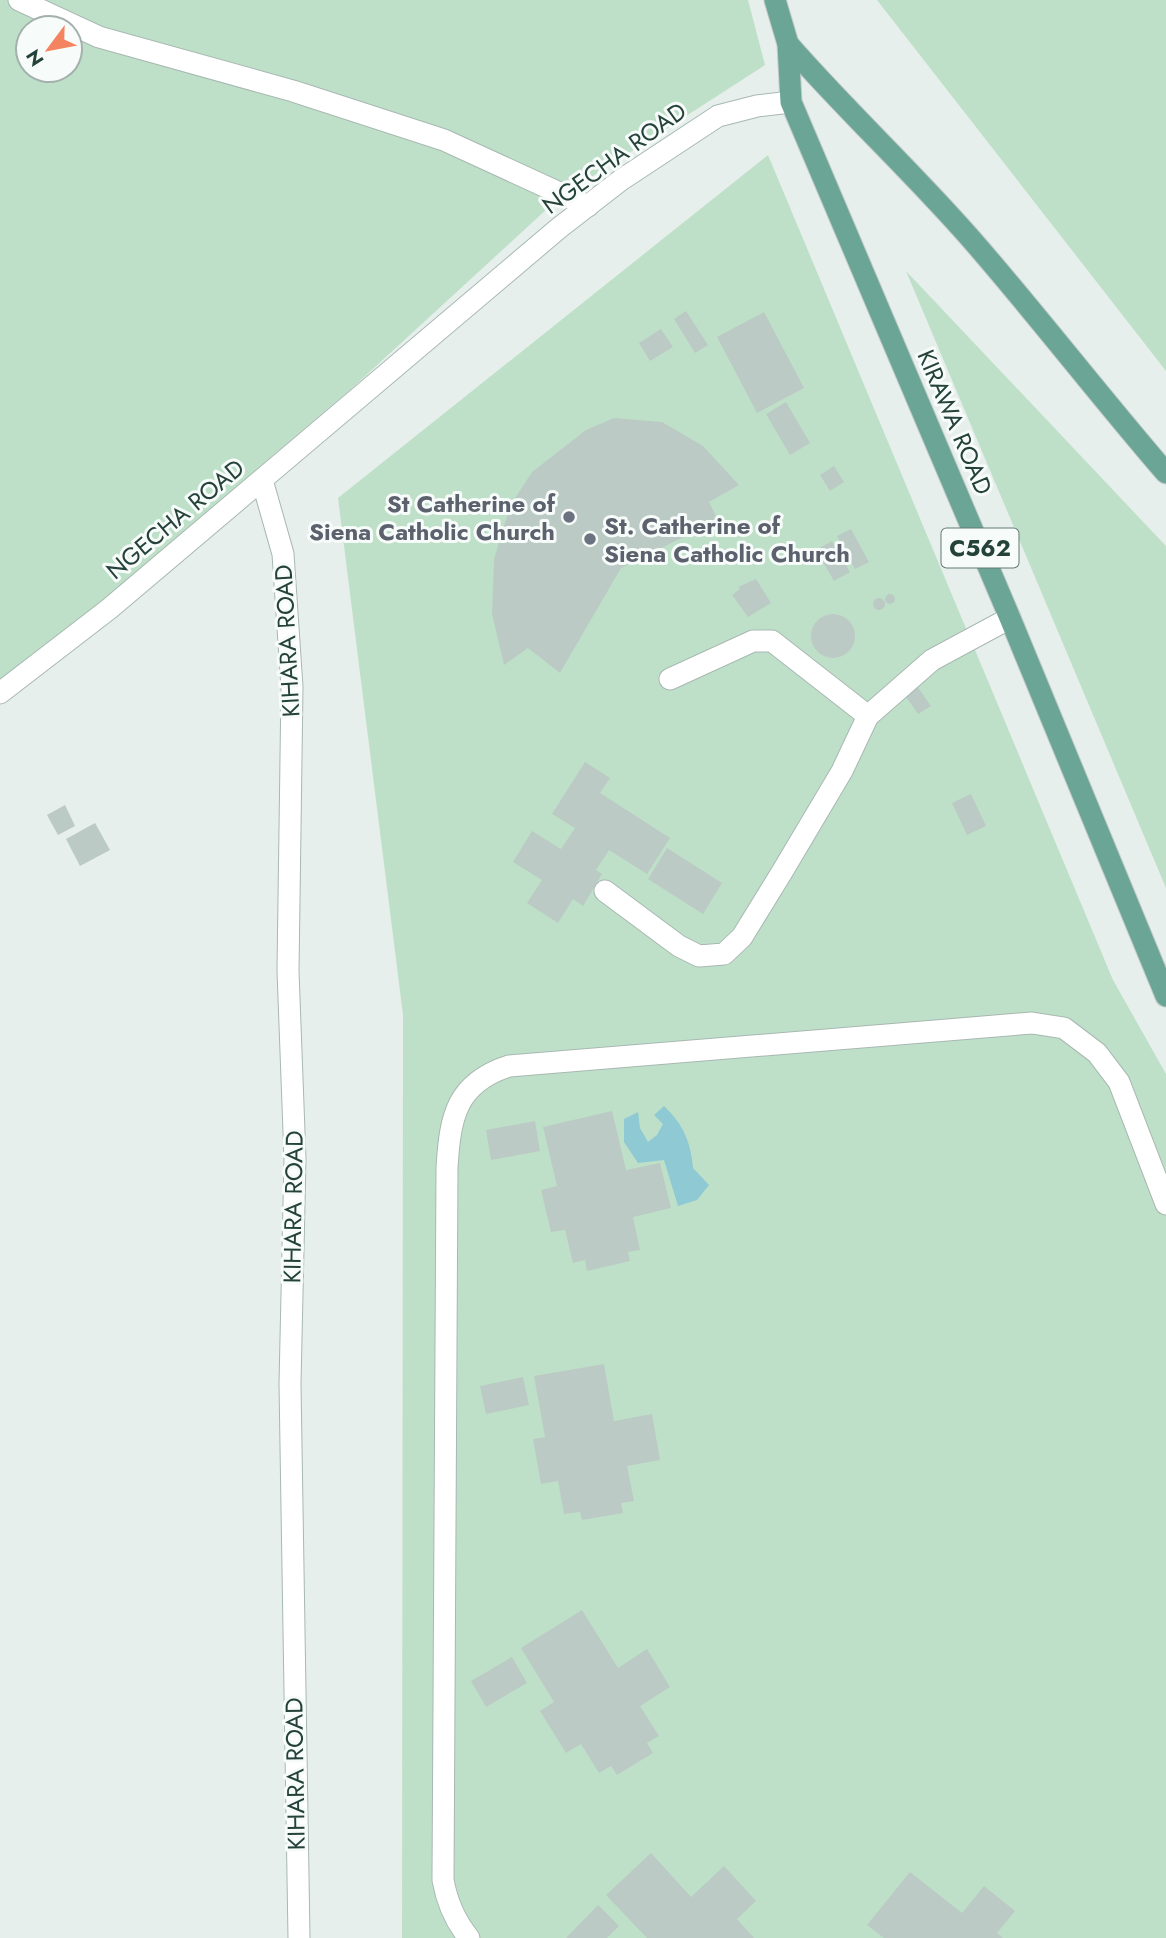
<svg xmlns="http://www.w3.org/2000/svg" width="1166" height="1938" font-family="Jost,sans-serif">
<rect width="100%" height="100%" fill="#e6efeb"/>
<g fill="#bfe0c8" fill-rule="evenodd">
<path d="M0,0H748L765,65L559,198L351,389L69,629L0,683ZM28,28H70V70H28Z"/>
<path d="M877,0H1166V371Z"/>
<path d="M768,155L1113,980L1166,1074V1938H402L403,1015L338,498Z"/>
<path d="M906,271L1166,546V888Z"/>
</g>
<path fill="#8ec9d4" d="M664,1106C683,1124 691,1142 693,1168L709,1185L697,1200L678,1206L664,1160L638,1163L624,1142V1119L638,1112L640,1128L648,1142L657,1135L663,1124L654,1115Z"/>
<g fill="#bbcac4">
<path d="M686,311L708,345L695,353L674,319Z"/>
<path d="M764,312L804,388L757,413L717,337Z"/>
<path d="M661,329L673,347L650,361L639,343Z"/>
<path d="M786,402L810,443L790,455L766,414Z"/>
<path d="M614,418L662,422L703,446L739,485L709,502L718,520L621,568L560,673L528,648L504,665L492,614L494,559L510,506L532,472L586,430Z"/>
<path d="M834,466L844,482L830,491L820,475Z"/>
<path d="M851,529L869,562L855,569L837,536Z"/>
<path d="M832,541L850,572L834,581L816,550Z"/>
<path d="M756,579L771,603L748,617L732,595L740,589L738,587Z"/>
<circle cx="890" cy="599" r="5"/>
<circle cx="879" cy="604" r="6"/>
<circle cx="833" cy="636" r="22"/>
<path d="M917,686L931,706L918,714L904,694Z"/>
<path d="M585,762L610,778L600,793L670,838L647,874L609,850L596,870L602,874L583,906L573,899L558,923L527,903L542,880L513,862L532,831L561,849L575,828L552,814Z"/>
<path d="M971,794L986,826L967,835L952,803Z"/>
<path d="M65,805L75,826L58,835L47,815Z"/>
<path d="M95,823L110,850L80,866L66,839Z"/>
<path d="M667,848L722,883L703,914L648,879Z"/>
<path d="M612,1111L626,1170L660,1163L671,1208L633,1217L640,1250L628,1252L630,1261L587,1271L585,1260L573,1263L565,1230L551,1232L541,1190L557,1186L543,1127Z"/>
<path d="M535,1121L540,1151L491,1160L486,1130Z"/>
<path d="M604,1364L614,1421L652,1414L660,1460L627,1466L634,1501L621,1503L623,1513L582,1520L580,1512L564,1514L558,1481L541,1484L533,1439L545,1437L534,1376Z"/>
<path d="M523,1377L529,1405L486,1414L480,1386Z"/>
<path d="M582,1610L618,1668L647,1649L670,1687L640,1706L659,1736L647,1743L653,1753L617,1775L611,1766L599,1773L581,1744L566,1753L540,1711L554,1702L521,1648Z"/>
<path d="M512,1657L527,1683L486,1707L471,1681Z"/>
<path d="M651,1853L691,1897L724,1866L756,1901L737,1919L754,1938H647L606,1895Z"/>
<path d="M910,1872L962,1913L984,1886L1015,1911L997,1933L1003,1938H884L867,1925Z"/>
<path d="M598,1905L619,1926L607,1938H566Z"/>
</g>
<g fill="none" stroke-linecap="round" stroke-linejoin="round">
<defs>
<g id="minor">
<path d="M19,0L99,37L293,91L444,140L588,206"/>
<path d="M262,480L283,554L292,687L288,971L295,1159L290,1384L299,1938"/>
<path d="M670,679L753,641H772L868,716"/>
<path d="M0,693L109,609L559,228L621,180L718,116L757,106L791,102"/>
<path d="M605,891L679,946L699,956L724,954L742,937L782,872L842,771L868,716L932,660L1010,618"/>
<path d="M469,1938C455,1921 447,1902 443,1880L447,1168C450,1117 456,1083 509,1066L1032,1023L1064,1028L1097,1053L1119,1082L1166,1204"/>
</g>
<g id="major">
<path d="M775,0L788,44L791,102L1010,618L1166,996"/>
<path d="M788,44C849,114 918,177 978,247C1042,321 1102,399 1166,473"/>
</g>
</defs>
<use href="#minor" stroke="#a8b8b2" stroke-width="23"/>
<use href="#major" stroke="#c2cac8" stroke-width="23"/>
<use href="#minor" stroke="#fff" stroke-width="21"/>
<use href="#major" stroke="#6aa596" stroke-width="21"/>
</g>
<g fill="#6b7280" stroke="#f7fbf9" stroke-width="2.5">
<circle cx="569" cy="517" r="7"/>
<circle cx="590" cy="539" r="7"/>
</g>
<g text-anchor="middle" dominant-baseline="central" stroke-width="6" stroke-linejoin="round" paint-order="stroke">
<rect fill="#f7fbf9" stroke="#637a73" stroke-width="2" x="941.5" y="528.5" width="77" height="39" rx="5"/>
<g font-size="23" font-weight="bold" fill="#24423a">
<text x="980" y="548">C562</text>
</g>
<g font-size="24" fill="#24423a" stroke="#f7fbf9">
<text transform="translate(614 158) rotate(-36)">NGECHA ROAD</text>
<text transform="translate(955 422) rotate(67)">KIRAWA ROAD</text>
<text transform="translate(175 519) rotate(-40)">NGECHA ROAD</text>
<text transform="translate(287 641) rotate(-93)">KIHARA ROAD</text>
<text transform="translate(293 1207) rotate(-89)">KIHARA ROAD</text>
<text transform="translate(295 1774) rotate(-91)">KIHARA ROAD</text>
</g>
<g font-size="24" font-weight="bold" fill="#5b616d" stroke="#f7fbf9" text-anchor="end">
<text x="555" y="503">St Catherine of<tspan x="555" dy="28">Siena Catholic Church</tspan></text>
<text x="604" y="525" text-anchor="start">St. Catherine of<tspan x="604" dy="28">Siena Catholic Church</tspan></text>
</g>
</g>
<g transform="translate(49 49) rotate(238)"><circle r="33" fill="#f7fbf9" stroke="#a3b1ad" stroke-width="2"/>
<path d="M0-5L12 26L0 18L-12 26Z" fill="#f4845f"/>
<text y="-10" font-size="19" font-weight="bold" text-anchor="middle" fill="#24423a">N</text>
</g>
</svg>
